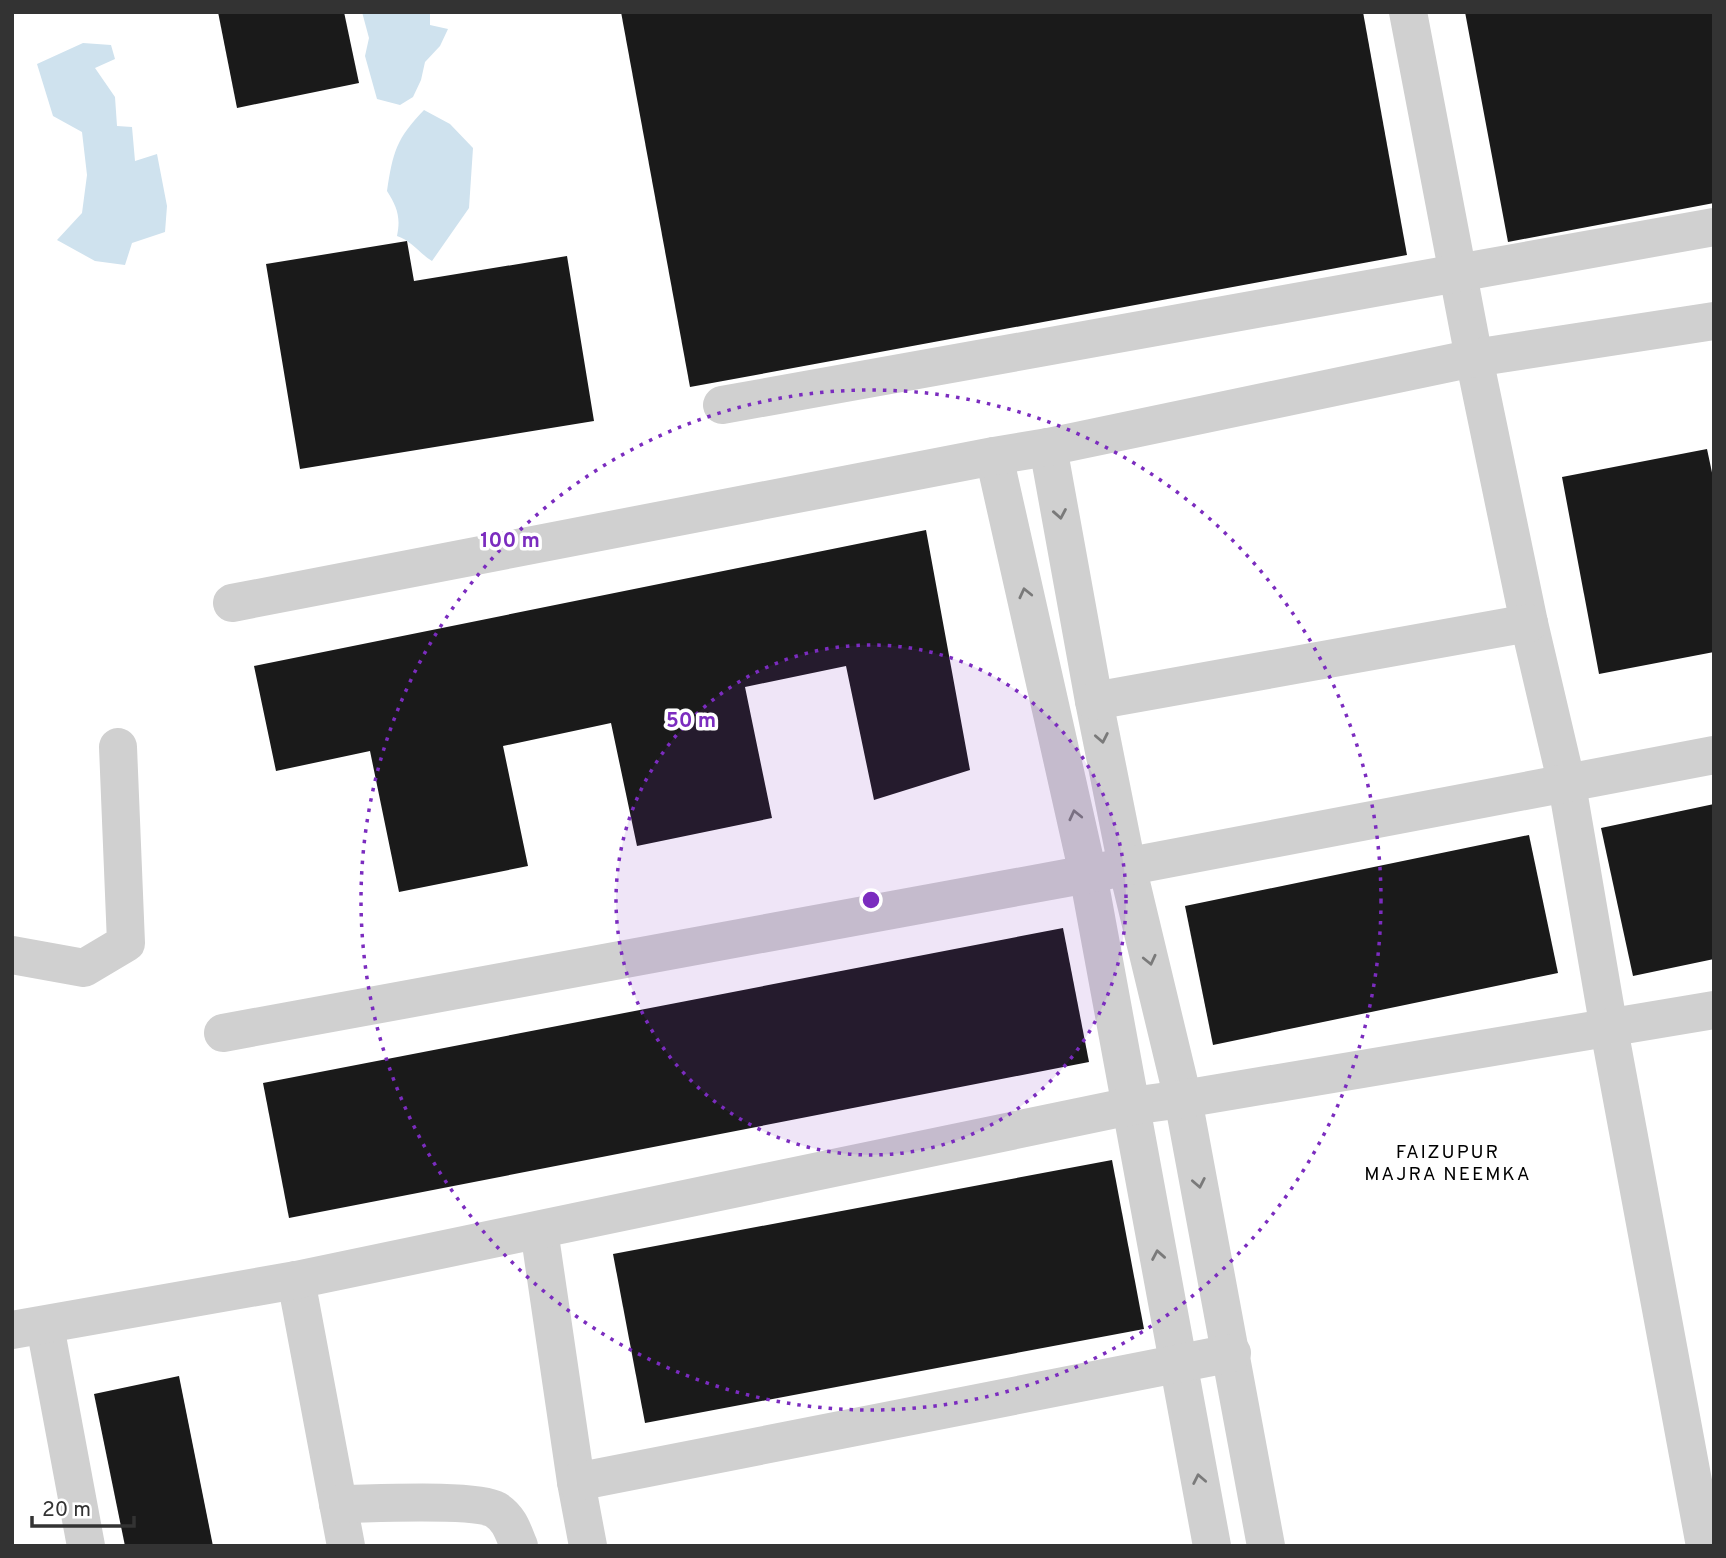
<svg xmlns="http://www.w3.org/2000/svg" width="1726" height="1558" font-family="Overpass,sans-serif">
<rect width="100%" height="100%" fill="#fff"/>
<g fill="#cfe2ee">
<path d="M362,12H430V25L448,29L440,46L425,62L421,80L413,97L400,105L377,99L365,56L369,38Z"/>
<path d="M83,43L111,45L115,59L95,68L115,97L117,126L132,127L135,161L157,154L167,206L165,232L132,243L125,265L95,261L57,240L82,213L87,175L82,132L53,116L37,64Z"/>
<path d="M424,110L450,124L473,148L469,208L432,261C419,253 412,241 397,236C401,217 397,207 387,191C393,152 396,139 424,110Z"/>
</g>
<g fill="#1a1a1a">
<path d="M218,12H344L359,83L237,108Z"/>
<path d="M621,12H1363L1407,255L690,387Z"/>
<path d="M1465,12H1714V203L1508,242Z"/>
<path d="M407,241L414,281L567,256L594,421L300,469L266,264Z"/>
<path d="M1707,449L1714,482V652L1599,674L1562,477Z"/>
<path d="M926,530L970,770L874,800L846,666L745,687L772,818L637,846L611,723L503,746L528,866L399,892L370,751L276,771L254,666Z"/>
<path d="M1714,804V959L1633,976L1601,828Z"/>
<path d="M1529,835L1558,973L1213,1045L1185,906Z"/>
<path d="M1063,928L1089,1062L289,1218L263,1083Z"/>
<path d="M1112,1160L1144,1329L645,1423L613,1254Z"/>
<path d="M179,1376L213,1546H125L94,1394Z"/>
</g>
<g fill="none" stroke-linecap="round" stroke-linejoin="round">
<g stroke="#d0d0d0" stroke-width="38">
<path d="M1408,12L1474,358L1529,623L1567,785L1609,1029L1705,1546"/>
<path d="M722,405L1714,227"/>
<path d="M1048,447L1094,701L1127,866L1183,1099L1266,1546"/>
<path d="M994,456L1088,874L1212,1546"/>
<path d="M232,603L994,456L1048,447L1474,358L1714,321"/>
<path d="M1094,701L1529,623"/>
<path d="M12,955L84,968L126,943L118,747"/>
<path d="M223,1033L1088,874L1714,755"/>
<path d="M539,1230L576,1482L588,1546"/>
<path d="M296,1280L346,1546"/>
<path d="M45,1326L86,1546"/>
<path d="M12,1330L296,1280L1131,1106L1183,1099L1714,1010"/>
<path d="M576,1482L1232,1353"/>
<path d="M338,1504C369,1504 475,1498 496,1510C510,1519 513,1532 519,1546"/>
</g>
</g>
<defs><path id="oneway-chevron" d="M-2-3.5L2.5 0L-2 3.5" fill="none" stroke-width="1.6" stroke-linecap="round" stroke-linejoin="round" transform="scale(1.75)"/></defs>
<g stroke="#7a7a7a">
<use href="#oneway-chevron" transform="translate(1060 514) rotate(80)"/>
<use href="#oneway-chevron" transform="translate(1025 593) rotate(-103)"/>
<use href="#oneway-chevron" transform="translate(1102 738) rotate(79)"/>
<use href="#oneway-chevron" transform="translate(1075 815) rotate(-103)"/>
<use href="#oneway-chevron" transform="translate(1150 960) rotate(77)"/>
<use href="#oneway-chevron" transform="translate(1199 1183) rotate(79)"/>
<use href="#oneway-chevron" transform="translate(1158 1255) rotate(-100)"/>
<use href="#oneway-chevron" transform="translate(1199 1479) rotate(-101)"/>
</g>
<circle cx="871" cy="900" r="255" fill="#7b2cbf" fill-opacity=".12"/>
<g fill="none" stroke="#7b2cbf" stroke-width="3.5" stroke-dasharray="3.5 7">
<circle cx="871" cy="900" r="255"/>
<circle cx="871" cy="900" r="510"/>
</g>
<g text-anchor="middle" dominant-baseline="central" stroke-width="7" stroke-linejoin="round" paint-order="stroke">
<g font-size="19" letter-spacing="2" fill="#000" stroke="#fff">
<text x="1448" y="1153">FAIZUPUR<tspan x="1448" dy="22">MAJRA NEEMKA</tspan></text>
</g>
</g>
<circle cx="871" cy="900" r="10" fill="#7b2cbf" stroke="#fff" stroke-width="3.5"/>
<g font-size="21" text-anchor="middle" font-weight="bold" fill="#7b2cbf" stroke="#fff" stroke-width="7" stroke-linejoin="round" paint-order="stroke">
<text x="510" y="547">100 m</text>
<text x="691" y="727">50 m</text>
</g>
<rect width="1726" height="1558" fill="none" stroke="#333333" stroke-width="28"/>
<path d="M32 1516v10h102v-10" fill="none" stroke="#333333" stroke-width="3.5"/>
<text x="42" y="1516" font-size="21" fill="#333333" stroke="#ffffff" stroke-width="5" paint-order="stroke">20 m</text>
</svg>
